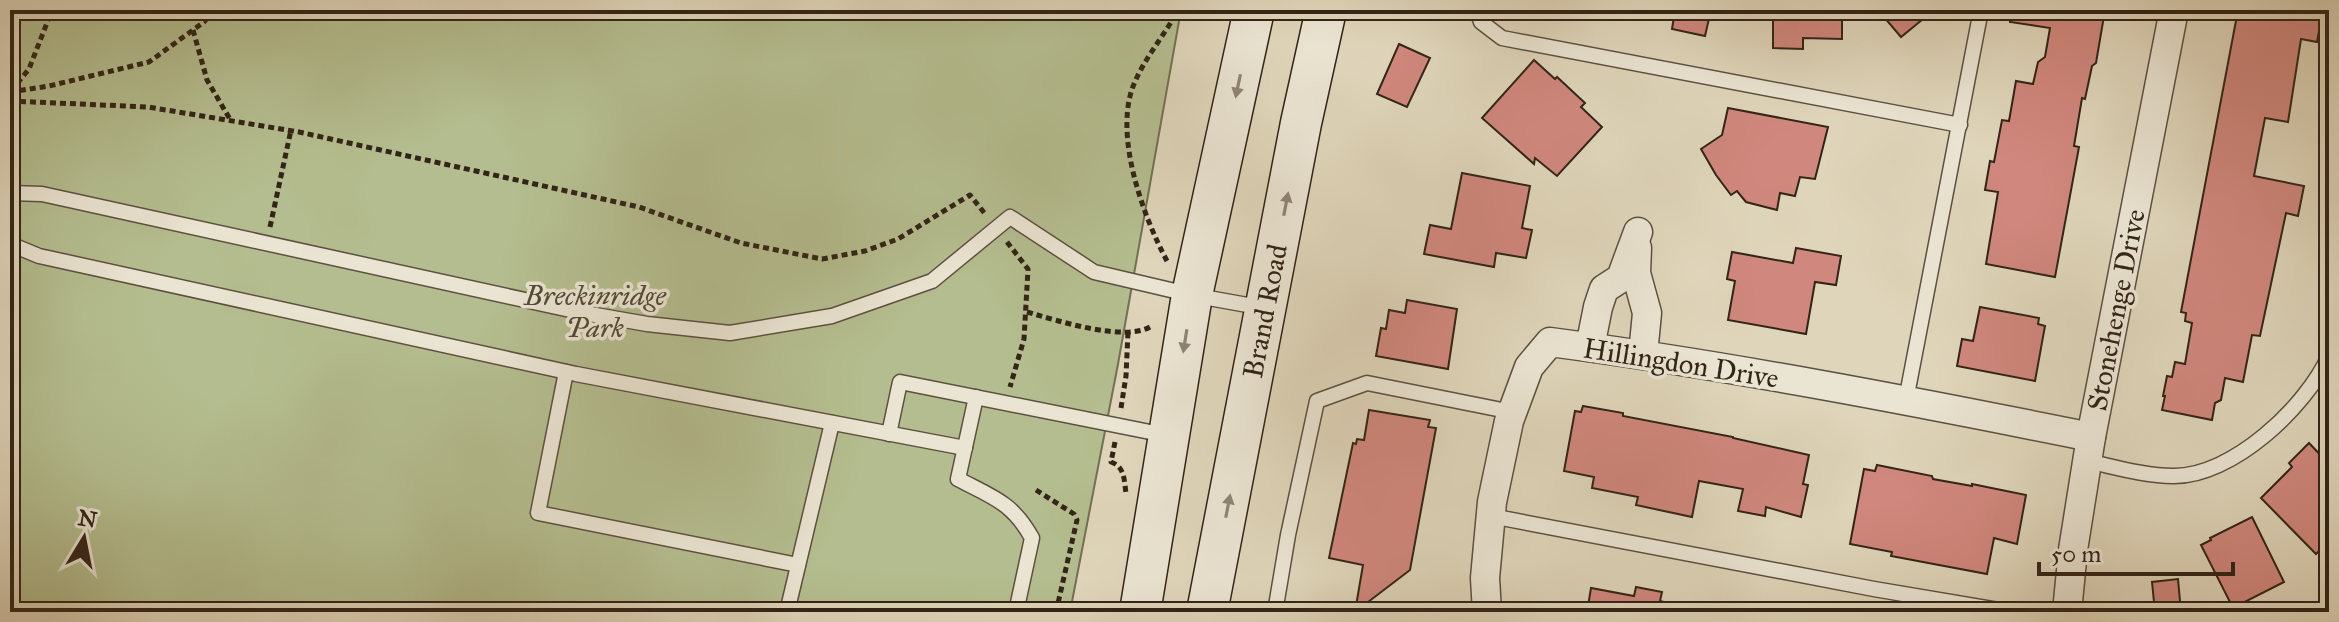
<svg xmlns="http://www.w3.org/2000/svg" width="2339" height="622" font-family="'IM FELL Great Primer',serif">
<rect width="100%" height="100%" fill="#dfd5ba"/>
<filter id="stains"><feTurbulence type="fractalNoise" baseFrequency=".0025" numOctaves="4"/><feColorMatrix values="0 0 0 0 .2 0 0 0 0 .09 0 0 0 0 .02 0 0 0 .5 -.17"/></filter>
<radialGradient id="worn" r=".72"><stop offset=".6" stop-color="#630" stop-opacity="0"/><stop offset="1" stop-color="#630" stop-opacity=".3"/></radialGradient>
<path fill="#b4bd8f" stroke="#737053" stroke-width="2" d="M10,10H1181L1118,364L1070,612H10Z"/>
<g fill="#d0877d" stroke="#322417" stroke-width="2">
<path d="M1675,10H1711L1705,36L1672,29Z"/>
<path d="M1773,10H1842V39L1803,38V49L1773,48Z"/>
<path d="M1878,10H1934L1901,37Z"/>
<path d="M2011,10H2105L2096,63L2092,66L2085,99L2082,98L2074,146L2079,147L2055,277L1986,264L1998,192L1985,190L1990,161L1994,162L2002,120L2009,121L2016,81L2033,84L2038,62L2045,57L2050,28L2010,22Z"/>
<path d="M2238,10H2302L2322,14L2317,42L2301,39L2288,122L2265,118L2254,176L2304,186L2298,216L2286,213L2260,336L2252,335L2243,382L2225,378L2221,400L2215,403L2212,420L2162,410L2165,396H2163L2167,376L2172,377L2175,362L2185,364L2192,323L2185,321L2186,313L2181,312Z"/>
<path d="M1399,44L1430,58L1407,107L1377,94Z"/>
<path d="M1534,60L1555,79L1557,77L1585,103L1581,107L1602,127L1557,176L1535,158L1534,164L1482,118Z"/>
<path d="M1728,108L1828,127L1815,179L1800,177L1795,196L1780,193L1777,210L1746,202L1737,191L1731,195L1716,175L1701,149L1722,135Z"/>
<path d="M1462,173L1530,186L1522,228L1532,230L1526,258L1496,253L1494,267L1424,254L1430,225L1451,229Z"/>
<path d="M1796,248L1841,256L1836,285L1815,282L1806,334L1728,320L1735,281L1727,279L1732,252L1793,263Z"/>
<path d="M1407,300L1457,309L1448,369L1376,356L1381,328L1386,329L1389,310L1405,313Z"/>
<path d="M1980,307L2039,318L2038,324L2045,326L2035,381L1957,366L1962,339L1973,341Z"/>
<path d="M1583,406L1623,413V416L1733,437V438L1809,455L1803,484L1808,485L1801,517L1766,507L1765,516L1738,511L1743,489L1699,481L1692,517L1636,505L1638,497L1592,488L1594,477L1564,471L1575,411L1581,412Z"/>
<path d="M1369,410L1430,420L1428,427L1436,428L1410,570L1355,612L1363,565L1329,558L1353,443L1356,444L1357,439L1364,440Z"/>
<path d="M2309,443L2329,464V541L2316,554L2261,498L2292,467L2289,463Z"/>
<path d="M1877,465L1932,476L1933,479L1972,486V484L2026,495L2017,544L1994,538L1987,574L1891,556L1892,552L1850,544L1864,469L1875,471Z"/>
<path d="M2252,517L2284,582L2233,608L2201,545L2211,540L2210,538Z"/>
<path d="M2178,579L2181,612H2155L2152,582Z"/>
<path d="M1636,587L1662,592L1660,601L1664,602L1663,612H1587L1591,588L1634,596Z"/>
</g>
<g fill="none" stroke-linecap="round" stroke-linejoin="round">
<defs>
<g id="service">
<path d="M1477,10L1481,22L1502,38L1960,125"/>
<path d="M10,193L42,194L584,313L647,324L730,333L832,316L932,281L1010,217L1094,272L1192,295L1264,308"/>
<path d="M10,244L39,256L576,374L965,448"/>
<path d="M566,372L538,513L798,565"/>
<path d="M976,397L958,479C992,497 1012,502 1032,538L1016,612"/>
<path d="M1906,400L1981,10"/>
<path d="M889,434L900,382L1165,435"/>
<path d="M2087,461C2115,467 2145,476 2173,476C2232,477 2306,407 2329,356"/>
<path d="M1491,516L1874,589L2010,612"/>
<path d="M787,612L832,423"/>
<path d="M1275,612L1288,535L1317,401L1367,383L1512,412"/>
</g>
<g id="minor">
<path d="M1637,248L1636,273L1647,313L1643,354"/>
<path d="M1590,347L1598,307L1604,289L1621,278L1638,232"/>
<path d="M1487,612L1485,578L1492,502L1509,421L1529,367L1550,342C1732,366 1912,401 2091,437"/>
<path d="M2067,612L2073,550L2091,437L2174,10"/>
</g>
<g id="secondary">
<path d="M1140,612L1192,295L1254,10"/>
<path d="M1207,612L1301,123L1326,10"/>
</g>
</defs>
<use href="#service" stroke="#5d5040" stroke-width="17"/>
<use href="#minor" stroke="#5d5040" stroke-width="31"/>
<use href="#secondary" stroke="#322417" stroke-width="43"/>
<g stroke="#322417" stroke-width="5" stroke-dasharray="6 4" stroke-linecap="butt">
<path d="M193,30L207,80L231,121"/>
<path d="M11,91L29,69L52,10"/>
<path d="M10,92L49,86L149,62L204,22L214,10"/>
<path d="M10,101L148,107L299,132L639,207L741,243L822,259L865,251L898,239L970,195L986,215"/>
<path d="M270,227L291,130"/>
<path d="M1007,242L1028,269L1024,339L1010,387"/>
<path d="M1167,261C1143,216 1113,134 1134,84C1145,57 1165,35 1178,10"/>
<path d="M1027,312C1055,320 1129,344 1153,325"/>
<path d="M1121,408L1126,376L1128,332"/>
<path d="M1115,442L1111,462C1125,467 1124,480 1126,493"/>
<path d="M1036,490L1074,514L1077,520L1056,612"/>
</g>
<use href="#service" stroke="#eae4d2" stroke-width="14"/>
<use href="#minor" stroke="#eae4d2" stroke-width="28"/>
<use href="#secondary" stroke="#eae4d2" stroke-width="40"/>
</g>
<defs><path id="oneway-solid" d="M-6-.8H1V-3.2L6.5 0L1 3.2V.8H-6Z" transform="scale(2)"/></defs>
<g fill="#8e8474">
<use href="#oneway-solid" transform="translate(1238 86) rotate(102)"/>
<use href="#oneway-solid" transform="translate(1286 204) rotate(-79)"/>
<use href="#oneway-solid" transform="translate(1185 341) rotate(99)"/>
<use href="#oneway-solid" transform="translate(1228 506) rotate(-79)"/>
</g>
<g text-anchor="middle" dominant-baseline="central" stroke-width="7" stroke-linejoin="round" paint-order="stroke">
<g font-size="28" font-style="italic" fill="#524a35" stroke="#eae4d2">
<text x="595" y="295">Breckinridge<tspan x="595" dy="32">Park</tspan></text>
</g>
<g font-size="28" fill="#322417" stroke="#eae4d2">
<text transform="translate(2116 310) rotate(-79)">Stonehenge Drive</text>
<text transform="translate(1265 311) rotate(-79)">Brand Road</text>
<text transform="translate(1681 363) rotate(9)">Hillingdon Drive</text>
</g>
</g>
<rect width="2339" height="622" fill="none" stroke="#dfd5ba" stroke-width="40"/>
<rect x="12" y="12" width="2315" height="598" fill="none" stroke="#322417" stroke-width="4"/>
<rect x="20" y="20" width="2299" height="582" fill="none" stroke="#322417" stroke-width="2"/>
<g transform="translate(84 538) rotate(10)" stroke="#eae4d2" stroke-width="6" paint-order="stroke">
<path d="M0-6L14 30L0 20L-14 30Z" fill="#322417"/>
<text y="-12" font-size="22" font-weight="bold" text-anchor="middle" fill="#322417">N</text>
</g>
<path d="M2039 562v12h194v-12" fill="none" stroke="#322417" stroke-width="4"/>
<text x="2051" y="562" font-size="24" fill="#322417" stroke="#eae4d2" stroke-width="6" paint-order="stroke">50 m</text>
<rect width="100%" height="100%" filter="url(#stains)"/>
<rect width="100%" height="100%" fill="url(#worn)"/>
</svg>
